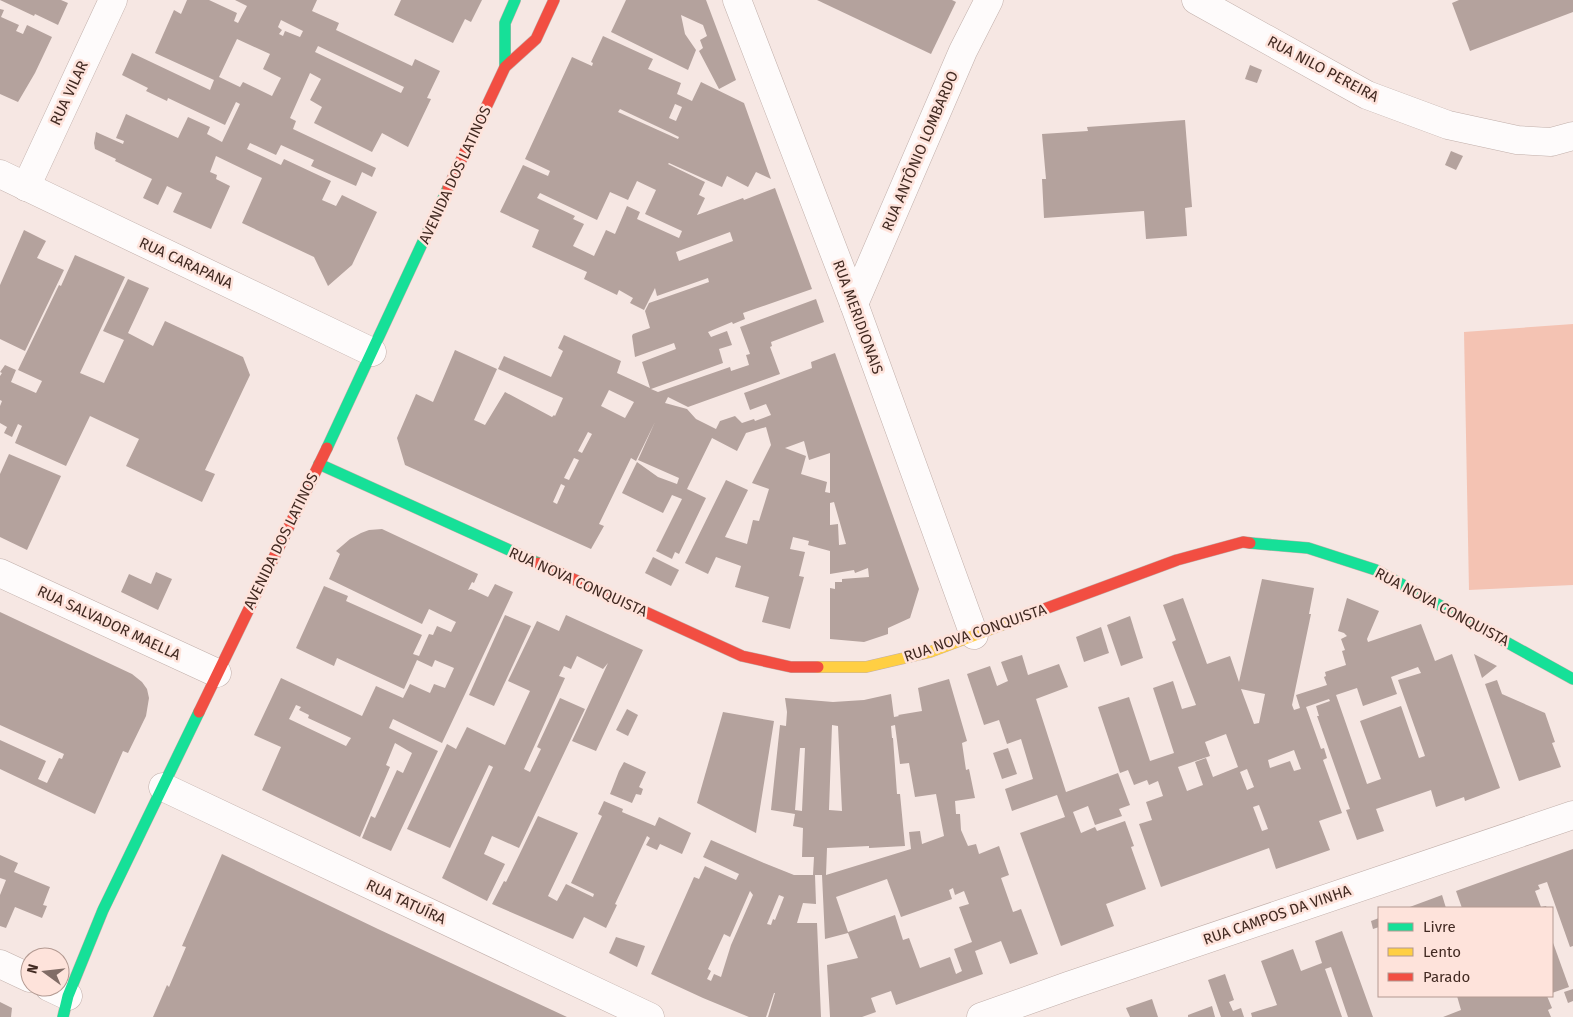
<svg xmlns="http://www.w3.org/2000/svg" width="1573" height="1017" font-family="'Fira Sans',sans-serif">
<rect width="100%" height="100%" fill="#f6e7e3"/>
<path fill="#f4c3b3" d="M1573,324V585L1469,590L1464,332Z"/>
<g fill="#b4a29d" fill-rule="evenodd">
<path d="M0,0H61L68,3L58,25L35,14L34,16Z"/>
<path d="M187,0H209L237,13L234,21L238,23L247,6L235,0H317L312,11L339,23L336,30L412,66L415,59L440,71L427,98L431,99L408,147L382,133L372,152L314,123L322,107L310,100L321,79L310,73L290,118L296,121L293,129L376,168L372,177L362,172L356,186L311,166L314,160L281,145L276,155L250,143L247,149L281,165L284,159L331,181L322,200L336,206L342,195L377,212L352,265L328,286L314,257L242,223L262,178L216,156L210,172L217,175L216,179L230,186L211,229L173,212L182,193L175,190L167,186L158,205L143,198L152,179L115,161L116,159L95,149L94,143L96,132L123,144L124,141L116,138L126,114L178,138L188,117L210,127L207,134L222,142L240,104L236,102L225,125L168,98L167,101L146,91L148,88L122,75L132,53L210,90L214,80L155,53L174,10L181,14ZM281,20L303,31L300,37L285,31L283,36L279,34L282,30L278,27ZM237,39L270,54L263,69L281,78L272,96L243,82L240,87L219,77ZM318,46L404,87L401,93L315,52Z"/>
<path d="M401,0H482L471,22L465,19L453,43L394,15Z"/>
<path d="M626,0H706L736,80L719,89L699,51L703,48L700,40L707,36L703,25L681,15L685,34L696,50L688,70L611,32Z"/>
<path d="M817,0H952L956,2L931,54Z"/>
<path d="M1459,0H1573V12L1470,51L1452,3Z"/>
<path d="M0,9L4,10L1,17L19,25L16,31L23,34L27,25L52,37L35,73L18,102L0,94Z"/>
<path d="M603,36L653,59L648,69L681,83L677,94L692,101L701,82L744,103L771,179L756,172L748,187L727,176L722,187L669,163L668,164L705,182L699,195L705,198L697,215L743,198L744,200L775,188L812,289L743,313L745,319L733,324L732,322L708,332L711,337L727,331L732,345L719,349L723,363L651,389L658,392L730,367L731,371L749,365L746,355L750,354L740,327L816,299L824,322L771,342L772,346L770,347L780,374L688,407L668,397L665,403L687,409L696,419L716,429L720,421L735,416L742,423L754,419L755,421L771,415L766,404L750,410L744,393L812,368L811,362L835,353L919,589L910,618L888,628V634L864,642L830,639V588L835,589V582H842V579L869,577L868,568L855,573L854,570L830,574V551L808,545L809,541L793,537L790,549L805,552L799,576L804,577L790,629L762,622L769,597L735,587L741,566L716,557L708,574L685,563L726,480L748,490L725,537L747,544L753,520L759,521L769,489L752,483L771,445L766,427L746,433L737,451L712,438L687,489L706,498L679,554L675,552L672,559L656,551L682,499L672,495L663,513L622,493L637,462L658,477L677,484L679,478L638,460L655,422L636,461L631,458L599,524L604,526L591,549L405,465L397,438L416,394L433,402L455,350L497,369L474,420L485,425L505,392L552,417L554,415L555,416L563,398L498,369L504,356L551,377L563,351L558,348L564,335L621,361L617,373L650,388L642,362L676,349L674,343L635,357L632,336L633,334L650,328L645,311L649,303L709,282L708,278L657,296L655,288L644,310L630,303L633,298L619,290L617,295L584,279L587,272L532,247L539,230L500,212L523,165L548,176L550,171L525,159L572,57L592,66L593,63L591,62ZM675,104L682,107L676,121L669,118ZM620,109L671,133L679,137L678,139L618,112ZM637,181L656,190L645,214L682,231L679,238L637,219L640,212L627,206L615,234L606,230L594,256L573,246L584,224L573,219L575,216L537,198L540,193L597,220L610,192L628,200ZM730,232L733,241L679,261L676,252ZM609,390L634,402L625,418L601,406ZM588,432L592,434L582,453L578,451ZM804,441L809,460L830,453V493L825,492L827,482L801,474L806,456L785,448ZM574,458L579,460L569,480L564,478ZM561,484L565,486L557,504L553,502ZM834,502L846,544L839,545L838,524L830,525V503Z"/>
<path d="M1250,65L1262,70L1257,83L1245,79Z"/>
<path d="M1185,120L1192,207L1185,208L1187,236L1146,239L1144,211L1044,218L1042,179H1046L1042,134L1088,131L1087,127Z"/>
<path d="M1451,151L1463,156L1456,170L1445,165Z"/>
<path d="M24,230L46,241L37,258L64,270L25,351L0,339V285Z"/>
<path d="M75,255L125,277L80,373L104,383L124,340L103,331L128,279L149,288L128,333L153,346L165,321L243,357L250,375L205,470L215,474L202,502L126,466L139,439L90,416L66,466L15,443L22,426L18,424L12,437L4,433L7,427L0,423V406L2,401L0,400V376L2,373L0,372L5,365L16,370L11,382L36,393L42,381L18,370L59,285L61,286Z"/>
<path d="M9,454L61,476L27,550L0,537V474Z"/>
<path d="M382,529L478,574L474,583L472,582L468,590L471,589L488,597L495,584L513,592L442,743L393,719L389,728L438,751L391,851L362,838L371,816L375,818L397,770L403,773L412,753L395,743L386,765L390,767L360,837L262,790L281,747L254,735L281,678L362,716L376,686L403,698L410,684L430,693L434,684L445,688L454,668L435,660L432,667L417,660L404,689L337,658L334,666L296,648L324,586L348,596L346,601L422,635L413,654L419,656L429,634L433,635L437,626L451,632L456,622L429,609L422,624L329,579L340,554L336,551L350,539L361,533L369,530ZM296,705L301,707L299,710L309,715L308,718L351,738L346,746L289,719Z"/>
<path d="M653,557L679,570L671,586L645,573Z"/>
<path d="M156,572L172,579L158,610L121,592L129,574L151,584Z"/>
<path d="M1262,579L1314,588L1309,614H1311L1292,705L1294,710L1300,708L1296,695L1327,685L1324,677L1326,676L1325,672L1346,665L1342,651L1345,650L1341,639L1347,636L1344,633L1338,631L1347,598L1379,611L1367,639L1368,642L1421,624L1435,661L1452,654L1500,788L1465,801L1464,797L1436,807L1431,790L1376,809L1384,831L1357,840L1346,810L1350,809L1317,716H1319L1316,706L1330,701L1329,699L1306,707L1321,749L1324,748L1327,758L1323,760L1342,813L1319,821L1330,850L1276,869L1269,848L1161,887L1139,824L1152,820L1146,802L1163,796L1158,781L1149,785L1147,780L1134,785L1128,770L1120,773L1098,707L1129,697L1150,761L1174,753L1153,688L1173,681L1182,709L1196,705L1172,642L1176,640L1163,605L1183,598L1207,664L1230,656L1239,682ZM1418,667L1421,673L1398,680L1425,756L1419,758L1401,706L1360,721L1381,779L1367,784L1336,695L1357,688L1363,706L1397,694L1391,677ZM1241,689L1265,694L1259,723L1254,724ZM1226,734L1238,767L1213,777L1206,758L1195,762L1203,785L1187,791L1178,767L1210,756L1205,742ZM1294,750L1301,769L1294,771L1290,761L1270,768L1268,760ZM1247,769L1254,787L1247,790L1240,772ZM1259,805L1268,829L1262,831L1253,807Z"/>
<path d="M0,612L132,674L142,682L147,689L149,698L146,716L128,753L123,751L95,814L0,769V740L46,761L38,779L47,783L59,758L62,759L64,754L0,725Z"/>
<path d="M505,615L531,626L494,706L469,695Z"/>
<path d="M566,615L643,650L596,751L572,741L608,663L603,669L577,656L571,669L564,666L559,676L565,678L524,769L530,772L541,749L537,747L560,698L585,709L519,848L492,836L484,854L505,864L487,901L442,878L493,767L489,765L450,848L407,829L447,744L456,749L467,727L505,745L530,691L508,681L537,621L559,631Z"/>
<path d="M1130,616L1143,658L1121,666L1107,625Z"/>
<path d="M1101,627L1109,653L1084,662L1076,637Z"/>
<path d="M1474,654L1497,666L1482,678Z"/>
<path d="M1022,655L1028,675L1059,664L1068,687L1036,699L1066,792L1118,773L1130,805L1119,809L1122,816L1095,825L1088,806L1073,812L1081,833L1095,827L1097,831L1125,821L1134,846L1131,847L1146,889L1106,904L1114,926L1061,946L1020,833L1065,817L1057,795L1012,811L1005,789L1033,779L1021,739L1007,744L999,720L984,725L967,674L990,666L997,686L1008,681L1001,662Z"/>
<path d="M949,679L967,741L962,743L966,770L969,769L975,798L955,801L956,814H960L961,830L968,846L976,844L979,854L999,846L1009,875L1001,878L1013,912L1021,909L1038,954L1010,964L1001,941L975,951L983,974L896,1005L891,991L871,998L876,1012L862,1017H830L827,965L858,958L848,933L825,939L822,875H815L816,904L803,903L797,923H817L821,1017H768L775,993H774L766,1017H749L703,998L651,974L694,877L699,879L705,866L736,880L739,874L703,857L711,840L764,863L794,875H813L814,857H802L803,828L793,826L795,814L771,810L780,725L786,726L787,712L785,698L833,702L864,700L891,694L894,717L899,716L898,715L922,711L918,688ZM832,725L838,726L842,811L829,810ZM895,725L900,764L909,763L915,797L936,794L944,836L922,844L920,831L909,832L911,849L826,875L827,848L869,846V848L905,846L900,794H897L893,738H892L891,726ZM800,748H805L802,811L795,810ZM887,879L901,917L952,899L949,890L953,888L955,895L964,891L969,904L959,907L972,942L954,949L962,971L956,974L950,957L920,968L909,938L903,940L895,915L848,932L836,897ZM750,891L753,895L731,945L721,977L714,974L711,981L707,979L711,971L708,969L724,934L730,937ZM779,895L784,897L775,920L773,919L771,925L767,924Z"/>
<path d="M1497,680L1502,694L1545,713L1555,742L1552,743L1561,767L1519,781L1485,684Z"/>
<path d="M627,709L638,715L628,736L616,730Z"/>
<path d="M723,712L774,721L756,833L697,803Z"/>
<path d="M1008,748L1017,774L1002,779L993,753Z"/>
<path d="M624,762L646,772L639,787L643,789L641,795L636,794L632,803L610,794L619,771Z"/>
<path d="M604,801L623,809L622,812L655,826L659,817L691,833L682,854L660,844L657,850L646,845L650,838L647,836L615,904L617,905L606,928L584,917L573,939L492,904L504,881L506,882L538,816L578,833L548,896L557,901L566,884L593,897L594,894L571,883L602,816L598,814Z"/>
<path d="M1573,849V946L1570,947L1547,882L1538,885L1540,889L1535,891L1541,907L1546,906L1547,908H1462L1456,891Z"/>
<path d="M222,854L378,929L567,1017H153L167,985L169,987L186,947L182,946Z"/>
<path d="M0,855L18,863L14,872L50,887L43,905L47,906L42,918L15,907L6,928L0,926V895L6,880L0,878Z"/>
<path d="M1442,895L1446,908H1407Z"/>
<path d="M1379,918V927L1373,929L1371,921Z"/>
<path d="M1342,931L1373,1017H1348L1331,967L1325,969L1342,1017H1252L1251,1013L1277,1005L1261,961L1293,949L1301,971L1322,963L1315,941Z"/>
<path d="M616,937L645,946L637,967L609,953Z"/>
<path d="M1552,940L1569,987L1552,993Z"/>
<path d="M1225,974L1234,1000L1229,1002L1233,1011L1241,1008L1244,1017H1221L1208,980Z"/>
<path d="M1573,989V1001L1568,1003L1564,992Z"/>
<path d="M1457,996H1547L1552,1008L1548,1010L1551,1017H1443L1461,1010Z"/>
<path d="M1152,999L1158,1017H1130L1126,1008Z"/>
<path d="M0,1002L12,1008L11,1017H0Z"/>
<path d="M1212,1006L1215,1017H1188V1015Z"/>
</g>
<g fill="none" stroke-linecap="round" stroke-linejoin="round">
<defs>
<g id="street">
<path d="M737,0L854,304L974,635"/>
<path d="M1196,0L1367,95L1448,125L1517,140L1551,142L1573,136"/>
<path d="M0,174L372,352"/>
<path d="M26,187L113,0"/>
<path d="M854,304L963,51L989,0"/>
<path d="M0,573L217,673"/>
<path d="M163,787L650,1017"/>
<path d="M0,964L30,978"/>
<path d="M49,987L68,996"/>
<path d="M981,1017L1068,986L1573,815"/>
</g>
<g id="fast">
<path d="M505,67V23L515,0"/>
<path d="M327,448L448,188"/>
<path d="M319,464L538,563"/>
<path d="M1250,543L1308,548L1376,570L1573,679"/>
<path d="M63,1017L68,996L103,910L199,712"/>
</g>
<path id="slow" d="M818,667H866L930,652L1039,611"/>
<g id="jam">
<path d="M448,188L505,67L536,39L554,0"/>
<path d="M538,563L742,656L791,667H818"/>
<path d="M1039,611L1177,560L1243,542L1250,543"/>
<path d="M199,712L327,448"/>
</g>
</defs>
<use href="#street" stroke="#c1afaa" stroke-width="29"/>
<use href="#fast" stroke="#c1afaa" stroke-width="12"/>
<use href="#slow" stroke="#c1afaa" stroke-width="12"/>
<use href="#jam" stroke="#c1afaa" stroke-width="12"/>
<use href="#street" stroke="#fefbfb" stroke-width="28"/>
<use href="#fast" stroke="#16e098" stroke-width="11"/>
<use href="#slow" stroke="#ffcf43" stroke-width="11"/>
<use href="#jam" stroke="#f24e42" stroke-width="11"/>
</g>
<g text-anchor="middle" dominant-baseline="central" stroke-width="5" stroke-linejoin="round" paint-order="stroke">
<g font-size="15" fill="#422a22" stroke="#fee3db">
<text transform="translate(1323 69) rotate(28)">RUA NILO PEREIRA</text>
<text transform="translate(69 93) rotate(-65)">RUA VILAR</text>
<text transform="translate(920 151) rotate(-67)">RUA ANTÔNIO LOMBARDO</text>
<text transform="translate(455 175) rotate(-65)">AVENIDA DOS LATINOS</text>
<text transform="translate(186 263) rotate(25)">RUA CARAPANA</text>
<text transform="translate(858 317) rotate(70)">RUA MERIDIONAIS</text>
<text transform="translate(281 541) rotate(-64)">AVENIDA DOS LATINOS</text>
<text transform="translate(578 582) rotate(24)">RUA NOVA CONQUISTA</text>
<text transform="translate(1442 607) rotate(28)">RUA NOVA CONQUISTA</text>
<text transform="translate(109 623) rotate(25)">RUA SALVADOR MAELLA</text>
<text transform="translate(975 633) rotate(-19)">RUA NOVA CONQUISTA</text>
<text transform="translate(406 902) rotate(25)">RUA TATUÍRA</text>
<text transform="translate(1277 915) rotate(-19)">RUA CAMPOS DA VINHA</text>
</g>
</g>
<rect x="1378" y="907" width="175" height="90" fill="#fee3db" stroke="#b39991"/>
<rect x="1388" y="923" width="25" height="8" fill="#16e098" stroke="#b39991"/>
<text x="1423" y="932" font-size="15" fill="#422a22">Livre</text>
<rect x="1388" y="948" width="25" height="8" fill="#ffcf43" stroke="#b39991"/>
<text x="1423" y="957" font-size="15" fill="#422a22">Lento</text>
<rect x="1388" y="973" width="25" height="8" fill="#f24e42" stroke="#b39991"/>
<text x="1423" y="982" font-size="15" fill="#422a22">Parado</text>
<g transform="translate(45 972) rotate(285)"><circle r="24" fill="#fee3db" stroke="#b39991"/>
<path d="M0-4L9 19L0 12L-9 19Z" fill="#816c66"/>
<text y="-8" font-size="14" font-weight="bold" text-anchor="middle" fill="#422a22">N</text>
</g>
</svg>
